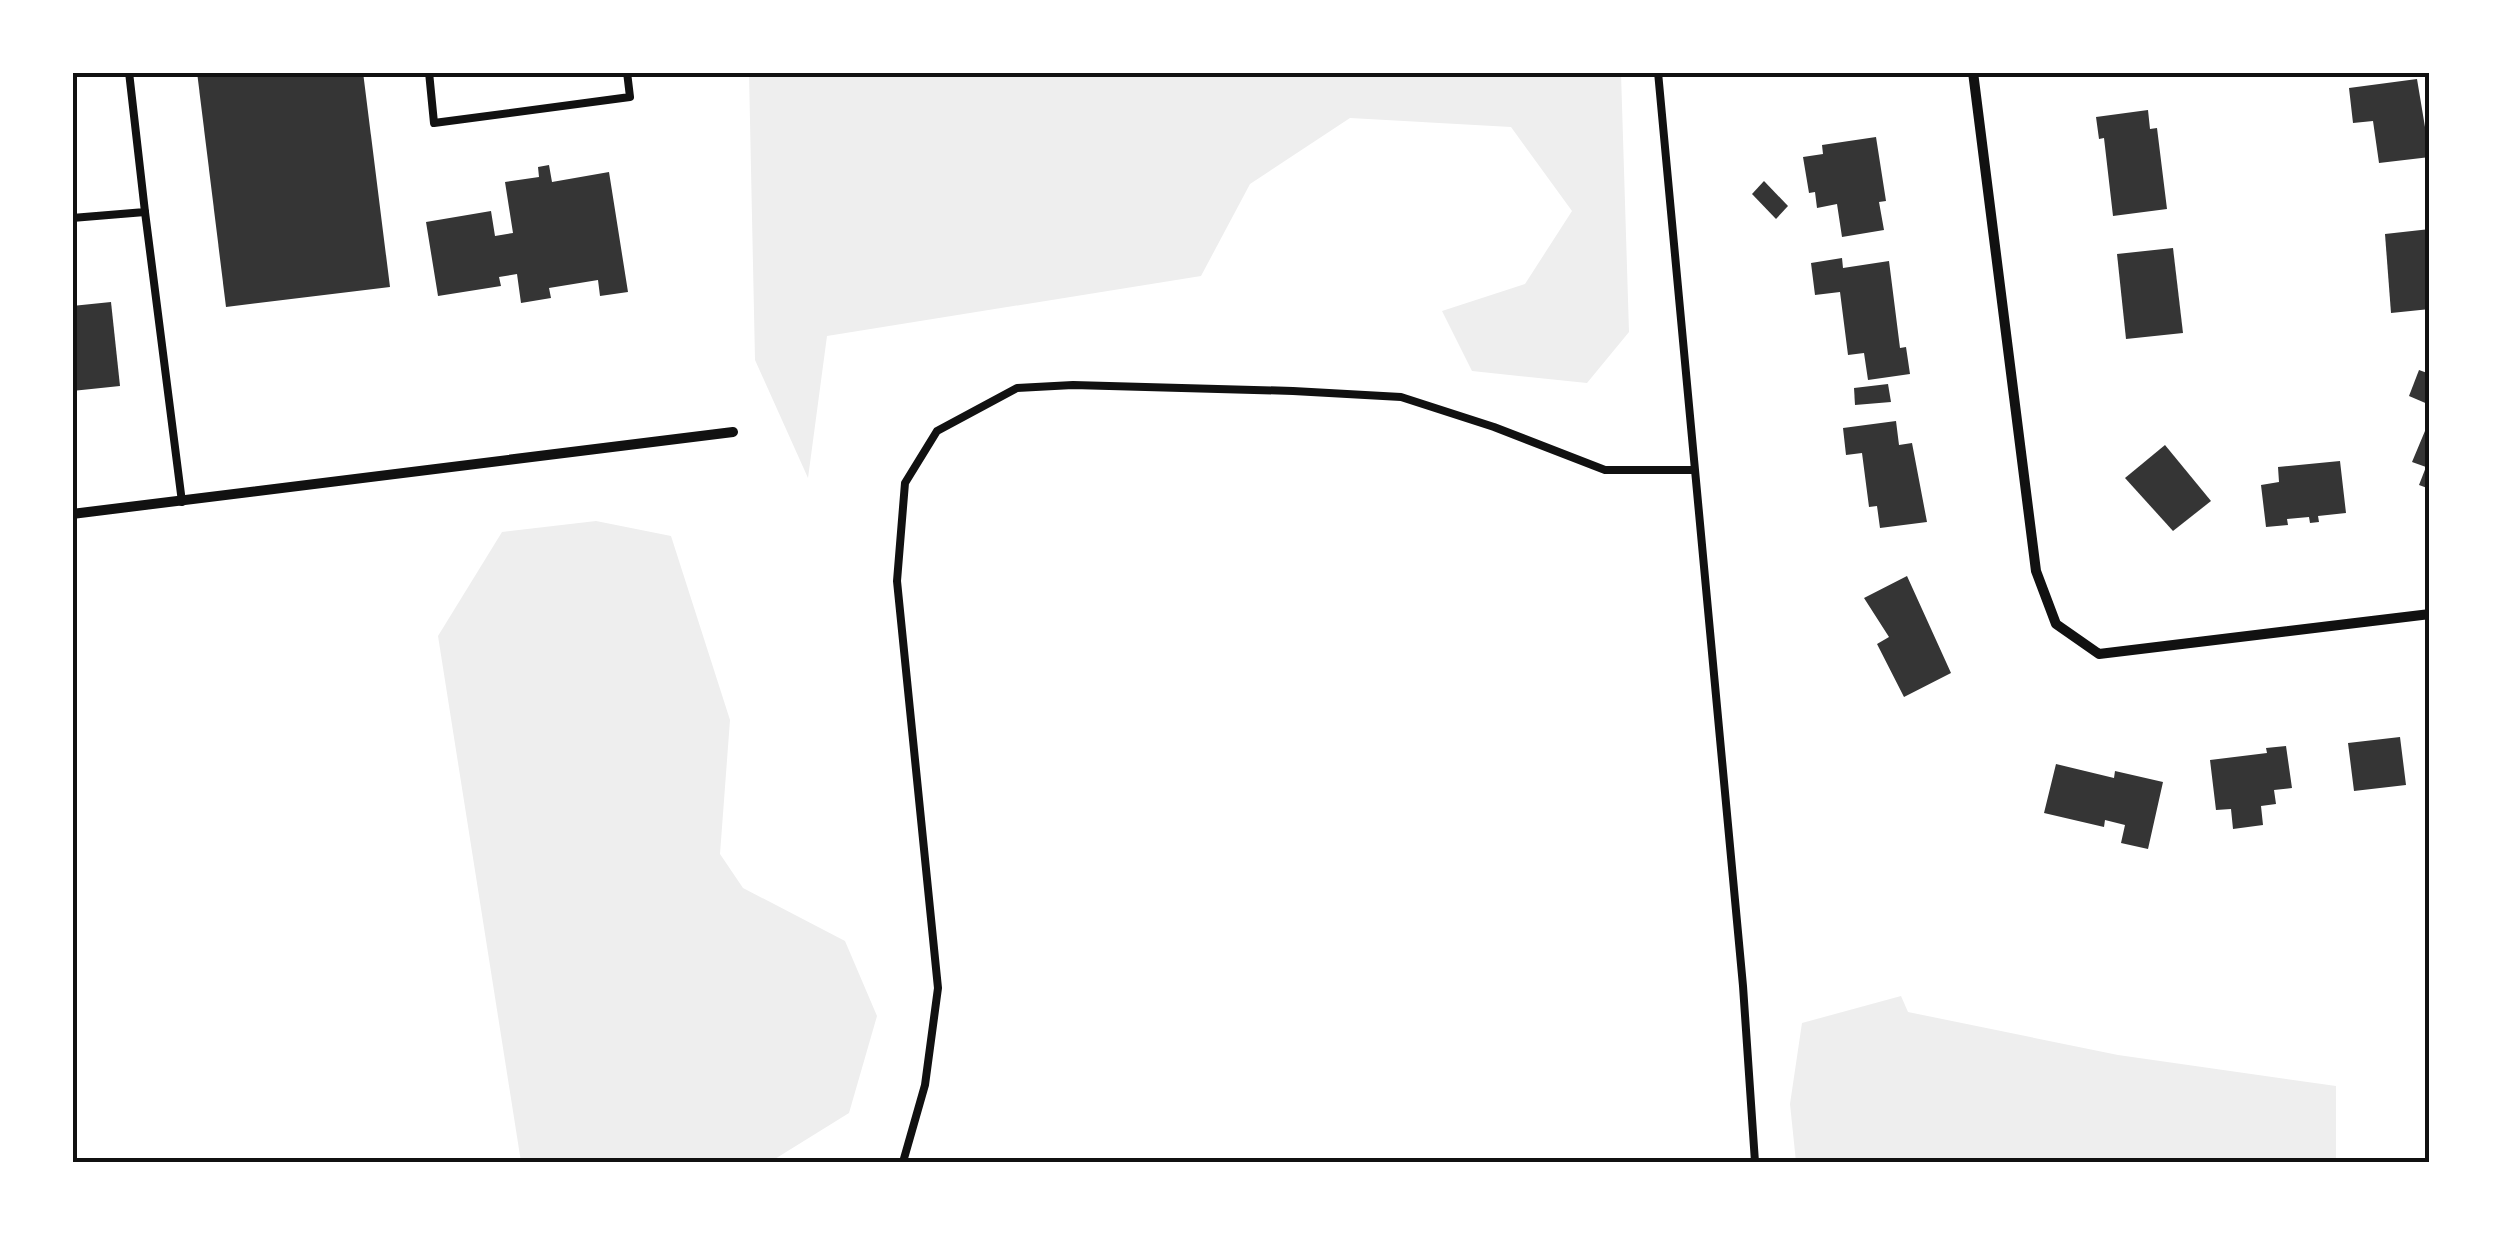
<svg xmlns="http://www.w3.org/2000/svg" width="2502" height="1235" font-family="Poppins,sans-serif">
<rect width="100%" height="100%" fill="#fff"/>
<g fill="#eee">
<path d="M749,73H1621L1629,332L1587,383L1472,371L1442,311L1525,284L1572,211L1511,127L1350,118L1250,184L1201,276L827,336L808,478L755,360Z"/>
<path d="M596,521L671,536L730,720L720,854L743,888L845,941L877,1016L849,1113L770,1162H521L438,636L502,532Z"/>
<path d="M1901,996L1908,1012L2118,1055L2336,1086V1162H1796L1790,1104L1802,1023Z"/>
</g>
<g fill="#353535">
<path d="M197,72H363L390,287L226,307Z"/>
<path d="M2417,79L2430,157L2379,163L2373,121L2353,123L2349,88Z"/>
<path d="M2148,110L2150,129L2157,128L2167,209L2113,216L2104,138L2099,139L2096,117Z"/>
<path d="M1876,137L1886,201L1879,202L1884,230L1842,237L1837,204L1817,208L1815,192L1809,193L1803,157L1823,154L1822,145Z"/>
<path d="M549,165L552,182L609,172L628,292L600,296L598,280L549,288L551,298L521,303L517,274L499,277L501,286L438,296L426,222L491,211L495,236L513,233L505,182L539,177L538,167Z"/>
<path d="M1764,181L1788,206L1776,219L1752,194Z"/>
<path d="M2430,229V309L2391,313L2385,234Z"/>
<path d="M2173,248L2183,333L2126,339L2117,254Z"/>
<path d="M1842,258L1843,268L1889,261L1900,348L1906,347L1910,374L1868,380L1864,353L1848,355L1840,292L1815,295L1811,263Z"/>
<path d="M111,302L120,386L72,391V306Z"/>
<path d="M2419,370L2430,374V405L2409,396Z"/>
<path d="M1888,384L1891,402L1855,405L1854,388Z"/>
<path d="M2430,419V489L2419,485L2426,467L2412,462Z"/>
<path d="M1896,421L1899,445L1912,443L1927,522L1880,528L1877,506L1869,507L1862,453L1846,455L1843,428Z"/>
<path d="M2165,445L2211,501L2173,531L2125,478Z"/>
<path d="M2340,461L2346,513L2318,516L2319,522L2310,523L2309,517L2287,519L2288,525L2266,527L2261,485L2279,482L2278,467Z"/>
<path d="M1907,576L1951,673L1904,697L1877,644L1889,637L1864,598Z"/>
<path d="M2400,737L2406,785L2354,791L2348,743Z"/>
<path d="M2286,746L2292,788L2274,790L2276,804L2261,806L2263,825L2233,829L2231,809L2216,810L2210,760L2267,753L2266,748Z"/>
<path d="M2056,764L2114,778L2115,771L2163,782L2148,849L2121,843L2125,825L2105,820L2104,827L2044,813Z"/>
</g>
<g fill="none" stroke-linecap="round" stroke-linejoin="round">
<g stroke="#111" stroke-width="8">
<path d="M429,72L434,123L630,97L627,72"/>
<path d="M1658,72L1743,986L1755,1162"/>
<path d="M145,212L182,502"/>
<path d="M72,218L145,212L129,72"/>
<path d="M903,1162L925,1085L938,988L897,581L905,483L937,431L1017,388L1073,385L1293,391L1401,397L1494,427L1605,470H1693"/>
</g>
<g stroke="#111" stroke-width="10">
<path d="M1973,72L2036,571L2056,624L2099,654L2430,614"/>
<path d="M72,514L733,432"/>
</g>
</g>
<rect width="2502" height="1235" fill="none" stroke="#ffffff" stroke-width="150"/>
<rect x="75" y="75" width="2352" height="1085" fill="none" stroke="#111" stroke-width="4"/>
</svg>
